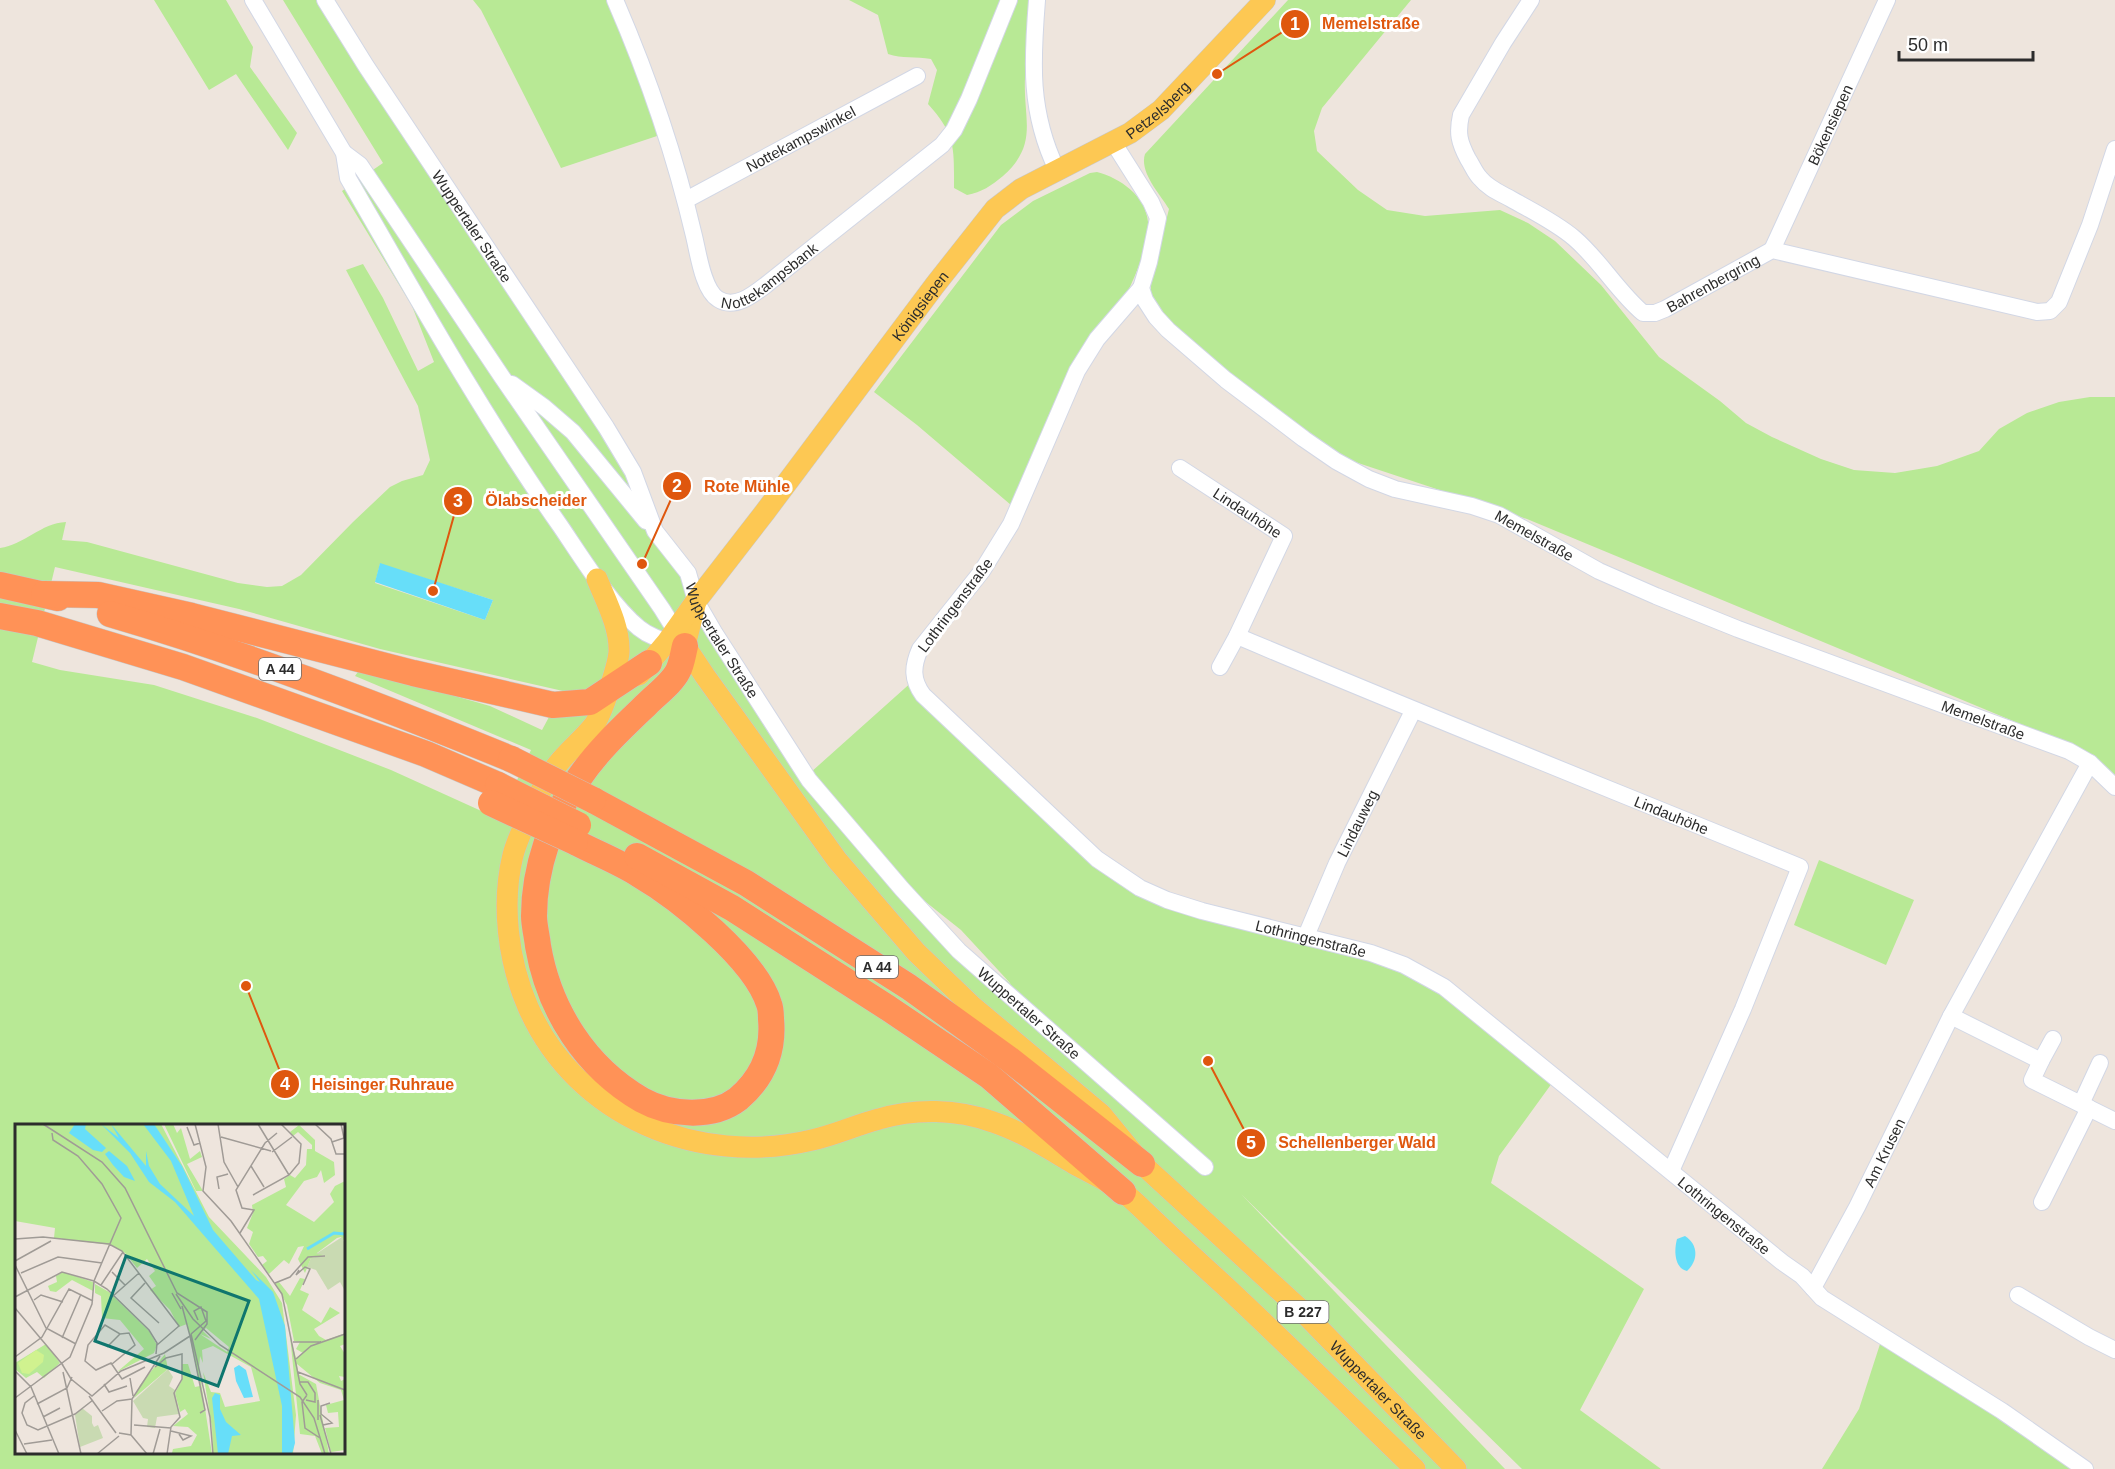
<svg xmlns="http://www.w3.org/2000/svg" width="2115" height="1469" font-family="Helvetica,sans-serif">
<rect width="100%" height="100%" fill="#eee5dd"/>
<g fill="#b8e995" fill-rule="evenodd">
<path d="M154,0H226L253,47L250,67L297,133L288,150L236,74L209,90Z"/>
<path d="M283,0H321L393,108L604,410L633,490L606,463L642,519L687,575L712,633L807,782L897,893L1011,984L961,930L907,887L885,864L810,773L914,680L918,691L945,720L1114,876L1136,891L1161,902L1302,937L1389,964L1422,980L1555,1079L1499,1156L1491,1183L1644,1289L1580,1410L1661,1469H1522L1241,1194L1505,1469H0V548C24,545 41,523 66,522L62,540L87,542L238,583L267,587L282,586L301,575L353,522L390,487L402,481L423,475L430,460L418,406L346,270L363,264L383,298L418,371L434,362L412,306L342,191L383,163ZM380,564L493,600L485,620L375,583ZM55,567L239,609L380,649L563,691L542,730L490,706L360,669L355,676L531,750L499,819L391,770L257,718L154,685L60,670L32,662ZM16,1126H344V1452H16Z"/>
<path d="M473,0H610L660,135L561,168L481,10Z"/>
<path d="M849,0H1029C1028,26 1025,52 1025,78C1023,119 1039,144 1003,176C991,186 982,192 967,195L954,188C954,148 956,135 928,104L937,70L931,59C916,56 902,59 888,54L878,15Z"/>
<path d="M1288,0H1411L1322,108L1314,131L1317,151L1358,190L1387,210L1425,216L1500,210L1528,223L1555,241L1601,285L1659,357L1720,401L1746,423L1772,437L1821,459L1854,470L1895,473L1937,466L1979,451L1999,429L2027,413L2059,402L2090,397H2115V778L2071,745L1527,519L1343,458L1268,406L1171,327L1151,295V281L1169,209C1160,194 1139,172 1145,154Z"/>
<path d="M1097,172C1120,178 1146,196 1148,222C1150,241 1137,272 1129,289L1011,505L917,425L874,392L1001,225L1033,201L1090,173Z"/>
<path d="M1819,860L1914,900L1886,965L1794,925Z"/>
<path d="M1881,1341L2081,1469H1822L1859,1409Z"/>
</g>
<g fill="#67def9">
<path d="M380,563L493,600L485,620L375,582Z"/>
<path d="M1685,1236C1699,1245 1698,1261 1687,1271C1674,1268 1674,1250 1677,1239Z"/>
</g>
<g fill="none" stroke-linecap="round" stroke-linejoin="round">
<defs>
<g id="minor">
<path d="M253,0L344,153L348,178C416,296 483,416 561,527C582,558 611,605 639,628C650,637 662,640 676,644"/>
<path id="s1" d="M325,0L366,66L606,427L633,472L655,531L688,573L696,601L714,632L809,780L902,889L959,951L1205,1167"/>
<path id="s2" d="M615,0C648,76 675,155 694,236C698,252 703,290 718,299C735,310 754,294 767,284L942,145L954,130L969,99L1009,0"/>
<path d="M1037,0C1032,62 1029,112 1057,170"/>
<path id="s3" d="M1531,0L1503,43L1461,115C1457,133 1459,142 1468,159C1472,165 1475,173 1480,178C1488,188 1500,193 1511,199C1532,211 1555,222 1574,238C1600,260 1617,291 1643,313H1655L1665,309L1772,250L2037,312L2050,311L2059,302L2090,225L2115,149"/>
<path id="s4" d="M1113,142L1151,202L1158,218L1149,262L1141,288L1145,300L1156,317L1168,330L1226,380L1304,439L1336,461L1369,479L1395,489L1472,506L1499,515L1599,571L1656,596L1738,629L2069,751L2090,763L2115,787"/>
<path d="M344,153L360,165L502,377L662,609L680,638"/>
<path id="s5" d="M686,200L917,76"/>
<path id="s6" d="M1772,250L1887,0"/>
<path id="s7" d="M1141,288L1097,339L1077,371L1011,524L982,571L920,649C912,667 912,680 923,695L1097,859L1140,888L1167,900L1202,911L1371,953L1404,965L1444,987L1782,1262L1802,1276L1822,1298L2002,1411L2085,1469"/>
<path d="M512,384L544,407L573,432L646,521"/>
<path id="s8" d="M1180,468L1284,536L1237,636L1220,667"/>
<path id="s9" d="M1237,636C1424,715 1612,790 1800,867L1743,1009L1671,1171"/>
<path id="s10" d="M1306,936L1337,863L1413,711"/>
<path d="M1951,1016L2041,1061L2032,1080L2115,1121"/>
<path d="M2041,1061L2053,1039"/>
<path d="M2081,1104L2100,1063"/>
<path d="M2042,1202L2089,1108"/>
<path id="s11" d="M1813,1288L1857,1207L1951,1016L2090,763"/>
<path d="M2018,1295L2089,1337L2115,1350"/>
</g>
<g id="major">
<path d="M597,579C606,601 620,627 619,652C618,666 602,714 594,725C583,739 568,751 557,765C546,779 538,796 530,812C524,826 517,840 513,855C501,904 508,961 528,1007C576,1117 699,1167 812,1140C835,1135 856,1125 879,1119C916,1108 957,1109 993,1122C1023,1132 1049,1149 1076,1165C1091,1173 1108,1181 1123,1192C1135,1201 1146,1213 1157,1223C1179,1244 1202,1265 1225,1286C1289,1346 1352,1408 1415,1469"/>
<path id="s12" d="M696,601L685,646L705,676L837,860L916,952L972,1006L1101,1114L1142,1164L1301,1310L1456,1469"/>
<path id="s13" d="M639,675L667,642L696,601L765,512L935,285L995,209L1021,189L1130,133L1161,110L1265,0"/>
</g>
<g id="highway">
<path d="M0,585L58,598"/>
<path d="M44,594L98,595L192,616L413,673L553,705L590,702L649,663"/>
<path d="M110,614C247,654 380,705 511,759"/>
<path d="M0,616L37,623L183,667L426,754L498,785"/>
<path d="M593,800L746,883L909,987L1009,1059L1142,1164"/>
<path d="M575,842C596,853 619,862 638,874C679,898 755,959 769,1004C771,1009 771,1014 771,1019C774,1052 763,1078 738,1099C712,1119 669,1115 642,1100C585,1067 549,1010 538,946C537,936 534,925 534,916C534,868 552,817 579,778C598,750 623,727 647,704C657,694 672,683 678,671C682,663 683,654 685,646"/>
<path d="M637,856L732,908L888,1008L989,1076L1123,1192"/>
</g>
</defs>
<use href="#minor" stroke="#d2d7e5" stroke-width="18"/>
<use href="#major" stroke="#c8c8c8" stroke-width="22"/>
<use href="#highway" stroke="#c8c8c8" stroke-width="27"/>
<use href="#minor" stroke="#fff" stroke-width="16"/>
<use href="#major" stroke="#fdc853" stroke-width="21"/>
<use href="#highway" stroke="#ff9257" stroke-width="26"/>
<defs>
<g id="highway-bridge">
<path d="M511,759L593,800"/>
<path d="M498,785L578,825"/>
<path d="M491,803L575,842"/>
</g>
</defs>
<use href="#highway-bridge" stroke="#c8c8c8" stroke-width="27" stroke-linecap="butt"/>
<use href="#highway-bridge" stroke="#ff9257" stroke-width="26"/>
</g>
<g text-anchor="middle" dominant-baseline="central" stroke-width="6" stroke-linejoin="round" paint-order="stroke">
<g fill="#fff" stroke="#6b6b6b" stroke-width="1.5">
<rect x="259" y="658" width="42" height="22" rx="4.5"/>
<rect x="856" y="956" width="42" height="22" rx="4.5"/>
<rect x="1277.5" y="1301" width="51" height="22" rx="4.5"/>
</g>
<g font-size="14" font-weight="bold" fill="#2c2c2c">
<text x="280" y="669">A 44</text>
<text x="877" y="967">A 44</text>
<text x="1303" y="1312">B 227</text>
</g>
<g font-size="15" fill="#2c2c2c" stroke="#fff">
<text stroke="none"><textPath href="#s13" startOffset="778">Petzelsberg</textPath></text>
<text stroke="none"><textPath href="#s6" startOffset="138">Bökensiepen</textPath></text>
<text stroke="none"><textPath href="#s5" startOffset="130">Nottekampswinkel</textPath></text>
<text stroke="none"><textPath href="#s1" startOffset="270">Wuppertaler Straße</textPath></text>
<text stroke="none"><textPath href="#s2" startOffset="378">Nottekampsbank</textPath></text>
<text stroke="none"><textPath href="#s3" startOffset="494">Bahrenbergring</textPath></text>
<text stroke="none"><textPath href="#s13" startOffset="464">Königsiepen</textPath></text>
<text stroke="none"><textPath href="#s8" startOffset="81">Lindauhöhe</textPath></text>
<text stroke="none"><textPath href="#s4" startOffset="638">Memelstraße</textPath></text>
<text transform="translate(955 605) rotate(-53)">Lothringenstraße</text>
<text stroke="none"><textPath href="#s1" startOffset="756">Wuppertaler Straße</textPath></text>
<text stroke="none"><textPath href="#s4" startOffset="1124">Memelstraße</textPath></text>
<text stroke="none"><textPath href="#s9" startOffset="470">Lindauhöhe</textPath></text>
<text stroke="none"><textPath href="#s10" startOffset="124">Lindauweg</textPath></text>
<text stroke="none"><textPath href="#s7" startOffset="945">Lothringenstraße</textPath></text>
<text stroke="none"><textPath href="#s1" startOffset="1242">Wuppertaler Straße</textPath></text>
<text stroke="none"><textPath href="#s11" startOffset="153">Am Krusen</textPath></text>
<text stroke="none"><textPath href="#s7" startOffset="1449">Lothringenstraße</textPath></text>
<text stroke="none"><textPath href="#s12" startOffset="1068">Wuppertaler Straße</textPath></text>
</g>
</g>
<g transform="translate(15 1124)">
<rect width="330" height="330" fill="#eee5dd"/>
<path d="M0,0H146L194,93L251,153L267,179L281,291L278,330H198L197,304L188,248L196,268L205,269L210,283L245,277L236,243L198,222L187,226L188,239L185,232L184,245L197,330L157,329L158,325L176,322L182,311L173,303L158,302L173,290L170,285L165,288L160,269L167,256V240H173L180,263L185,262L172,200L164,203L155,186L135,166L141,162L134,152L140,147L132,135L122,144L110,129L96,121L39,114L40,104L0,97ZM191,204L214,223L212,228L185,210L196,215L188,207ZM149,0H158L162,9L166,4L175,35L185,27L187,33L172,40L188,67H181ZM284,1L300,16V27L319,38L320,51L309,59L306,46L302,53L289,57L271,81L299,98L319,78L315,70L320,62L330,57V118L326,113L322,114L302,129L310,131L296,134L290,149L283,135L289,122L283,123L274,140L269,136L254,150L247,141L252,137L248,132L243,133L234,120L238,108L232,104L238,89L237,81L271,63L269,55L275,51L280,54L291,41L292,25H297V21L283,8L278,12L275,8ZM48,148L78,158V167L57,156L41,168L35,167L33,162L42,158L41,152ZM285,154L290,155L285,166L294,170L287,186L306,199L315,183L325,189L299,205L304,212L311,216L328,210L330,214V220L325,222L330,230V253L324,252L326,257L330,255V326L316,328L310,304L324,303L323,288L313,289L311,281L329,276L326,266L305,259L282,240L283,250L301,260L314,330H307L300,312L285,310L275,212L281,234L288,229L281,225L285,218L279,217L272,181L260,159L264,158L275,172ZM80,160L94,168L134,207L142,221L139,229L102,248L129,225L105,196L87,194L86,172L80,169ZM31,220L45,239L29,254L22,248L11,254L0,245V239ZM150,230L153,245L119,274L125,261Z" fill="#b8e995" fill-rule="evenodd"/>
<path d="M327,113L330,120V167L325,158L313,166L301,146L292,143L296,134L310,131L301,130ZM153,245L158,253L154,262L160,266L164,290L142,293L140,304L132,303L133,295L128,294L118,277ZM67,284L77,292V299L79,303L83,301L88,314L65,323L60,291Z" fill="#c9dab2"/>
<path d="M21,226L29,231L28,238L14,250L7,249L3,239Z" fill="#d0f28f"/>
<path d="M60,0H71L70,5L91,24L87,28L78,26L54,9ZM86,0L104,14L96,0L131,42V27L134,42L145,60L179,92L156,37L128,0H139L167,42L198,106L241,156L245,158L236,146L258,168L270,202L280,319L277,330H267V282L244,175L160,78L134,58L115,29ZM94,27L112,42L120,57L109,53L98,41L90,30ZM224,241L231,246L238,273L229,274L221,257L219,244ZM200,269L205,271V285L211,298L226,311L217,312L213,330H203L197,274Z" fill="#67def9"/>
<path fill="none" stroke="#67def9" stroke-width="3" d="M292,125L319,109L330,110"/>
<path fill="none" stroke="#a09b96" stroke-width="1.5" d="M28,0L87,38L110,64L162,169L192,188V200L180,216M180,0L191,43L188,67L216,97L267,170L285,260L292,271M203,0L209,38L223,63M243,0L274,51M300,0L316,15L321,30H330M172,3L179,21L185,19M206,13L256,27M317,18L329,14L326,0M257,28L277,13M236,42L249,63M204,65L202,53L213,50M238,71L274,51L284,39L286,20L266,0M225,109L239,86L227,84L221,66L250,19L262,9M0,115L28,113L94,120L107,127L164,202L142,221M0,137L36,117M0,141L31,204L61,220M284,146L281,151L290,143L295,145L288,161M97,148L110,161M6,149L43,133L87,139M130,159L116,174L144,199M260,159L275,153L293,133L310,132M86,161L108,128M157,169L166,185M161,170L178,195L205,221L285,273L299,294L310,330M0,173L47,148L79,157L92,165L134,206L142,219L141,230M97,173L124,149M19,176L26,171L48,178M167,182L175,212M0,184L48,241M176,210L195,293L198,330M176,210L191,197L186,183L179,187L183,196M175,212L190,286L185,289M47,214L66,170M278,218H306M92,223L105,210M0,233L27,213L54,165L78,177M281,235L296,222L330,210M47,240L56,255L77,272L106,247L149,229L175,212M97,240L120,221L114,209L105,210L90,201L73,221L70,237L81,246L96,239L107,255L130,243M140,243L151,234L167,230V255L159,269L165,293L156,303L152,330M0,247L16,263L44,330M48,248L66,330M283,248L330,266M115,254L118,272M284,258H293L300,269V278L291,276M89,260L94,268L112,262M292,271L287,278L290,304L305,314M19,272L10,279L7,289L12,301L23,306L60,290L78,276M74,272L101,309M0,274L55,233L77,180L79,157L106,94L87,60L63,32L38,16L37,9M303,276V296M22,280L52,264L57,253M87,287L102,277L117,275M305,291L316,330M28,293L45,284M119,301L156,304M308,301L317,299L306,290V282L315,279M0,306L12,330M156,307L176,312L168,316L164,310M104,309L116,311L132,330M116,311L117,275L145,232M9,320L37,316M82,330L104,312M138,330L145,305"/>
<path fill="#0f766e" fill-opacity="0.15" stroke="#0f766e" stroke-width="3" d="M111,132L234,177L203,262L80,217Z"/>
<rect width="330" height="330" fill="none" stroke="#2c2c2c" stroke-width="3"/>
</g>
<path fill="none" stroke="#df570e" stroke-width="2" d="M1217 74L1295 24M642 564L677 486M433 591L458 501M246 986L285 1084M1208 1061L1251 1143"/>
<g fill="#df570e" stroke="#fff" stroke-width="2">
<circle cx="1217" cy="74" r="6"/>
<circle cx="642" cy="564" r="6"/>
<circle cx="433" cy="591" r="6"/>
<circle cx="246" cy="986" r="6"/>
<circle cx="1208" cy="1061" r="6"/>
<circle cx="1295" cy="24" r="15"/>
<circle cx="677" cy="486" r="15"/>
<circle cx="458" cy="501" r="15"/>
<circle cx="285" cy="1084" r="15"/>
<circle cx="1251" cy="1143" r="15"/>
</g>
<g font-size="18" text-anchor="middle" font-weight="bold" fill="#fff">
<text x="1295" y="30">1</text>
<text x="677" y="492">2</text>
<text x="458" y="507">3</text>
<text x="285" y="1090">4</text>
<text x="1251" y="1149">5</text>
</g>
<g font-size="16" text-anchor="middle" font-weight="bold" fill="#df570e" stroke="#fff" stroke-width="6" stroke-linejoin="round" paint-order="stroke">
<text x="1371" y="29">Memelstraße</text>
<text x="747" y="492">Rote Mühle</text>
<text x="536" y="506">Ölabscheider</text>
<text x="383" y="1090">Heisinger Ruhraue</text>
<text x="1357" y="1148">Schellenberger Wald</text>
</g>
<path d="M1899 51v9h134v-9" fill="none" stroke="#2c2c2c" stroke-width="3"/>
<text x="1908" y="51" font-size="18" fill="#2c2c2c" stroke="#ffffff" stroke-width="4.5" paint-order="stroke">50 m</text>
</svg>
